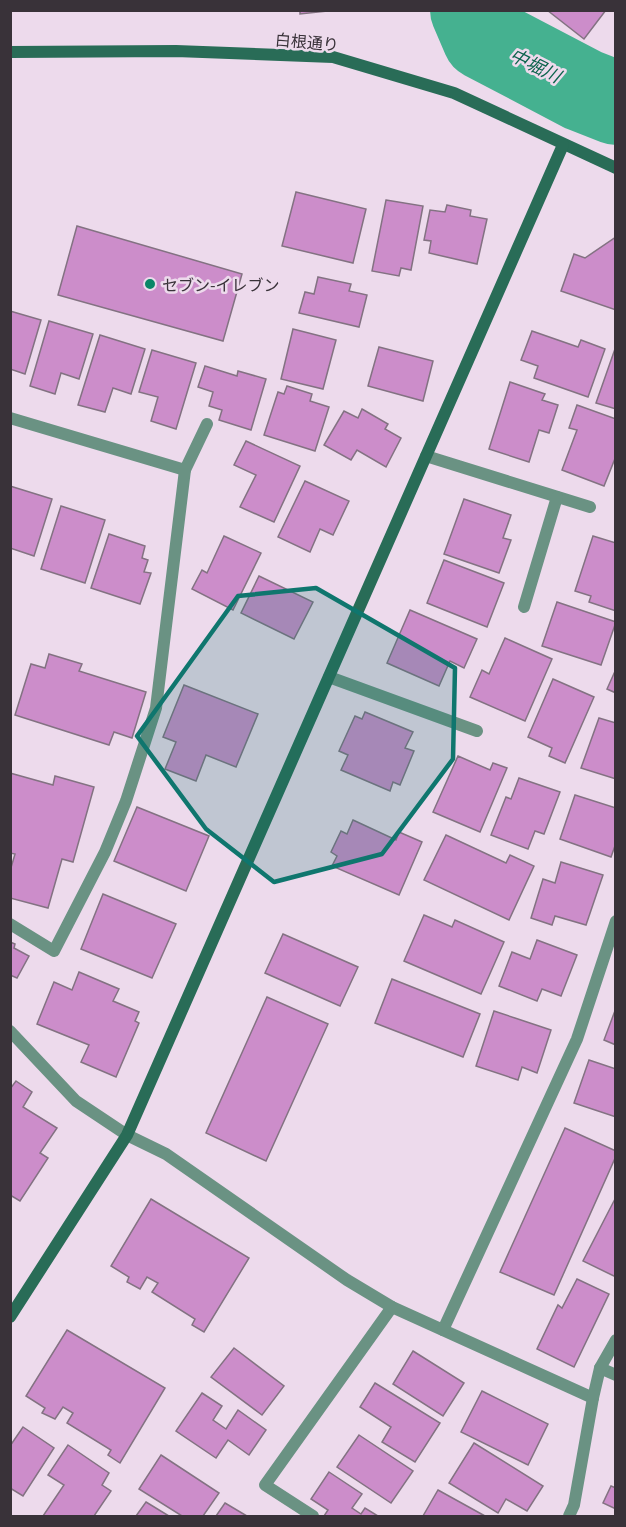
<svg xmlns="http://www.w3.org/2000/svg" width="626" height="1527" font-family="Georgia,'Noto Sans JP',serif">
<rect width="100%" height="100%" fill="#eddaec"/>
<g fill="none" stroke-linecap="round" stroke-linejoin="round">
<path stroke="#45b190" stroke-width="84" d="M472,10L484,38L583,90L616,103"/>
</g>
<g fill="#cc8dca" stroke="#837282" stroke-width="1.5">
<path d="M300,10H337L300,14Z"/>
<path d="M547,10H606L584,39Z"/>
<path d="M296,192L366,209L353,263L282,246Z"/>
<path d="M386,200L423,206L411,270L401,268L399,276L372,271Z"/>
<path d="M447,205L471,210L470,216L487,219L477,264L429,253L431,241L424,240L430,210L445,212Z"/>
<path d="M77,226L242,274L223,341L58,295Z"/>
<path d="M616,237V310L561,291L574,254L585,258Z"/>
<path d="M318,277L351,284L349,291L367,295L359,327L299,313L305,292L314,294Z"/>
<path d="M10,311L41,320L25,374L10,369Z"/>
<path d="M49,321L93,334L79,379L61,373L55,394L30,386Z"/>
<path d="M293,329L336,340L323,389L281,379Z"/>
<path d="M532,331L578,347L581,340L605,349L588,397L534,378L538,366L521,360Z"/>
<path d="M100,335L145,349L131,394L113,388L105,412L78,405Z"/>
<path d="M616,346V409L596,403Z"/>
<path d="M379,347L433,361L423,401L368,386Z"/>
<path d="M152,350L196,363L176,429L151,421L158,397L139,392Z"/>
<path d="M205,366L237,376L238,371L266,379L251,430L219,420L222,410L209,406L213,392L198,387Z"/>
<path d="M510,382L545,394L542,400L558,405L549,433L539,430L529,462L489,449Z"/>
<path d="M287,386L312,394L310,401L329,407L315,451L264,435L278,392L284,394Z"/>
<path d="M577,405L616,419V456L604,486L562,470L577,430L569,428Z"/>
<path d="M362,409L388,424L385,429L401,438L386,467L357,450L351,460L324,445L344,411L358,418Z"/>
<path d="M246,441L300,466L274,522L240,507L256,475L234,465Z"/>
<path d="M305,481L349,501L333,535L320,529L310,552L278,537Z"/>
<path d="M10,486L52,499L34,556L10,548Z"/>
<path d="M464,499L511,515L503,538L511,540L499,573L444,554Z"/>
<path d="M61,506L105,520L85,583L41,569Z"/>
<path d="M109,534L145,546L142,558L148,560L144,572L151,573L140,604L91,588Z"/>
<path d="M224,536L261,553L233,610L192,589L202,570L207,573Z"/>
<path d="M593,536L616,543V611L589,602L591,596L575,591Z"/>
<path d="M444,560L504,583L487,627L427,603Z"/>
<path d="M259,576L313,602L294,639L241,613Z"/>
<path d="M557,602L616,622L601,665L542,646Z"/>
<path d="M410,610L477,639L464,668L450,661L439,686L387,663Z"/>
<path d="M505,638L552,659L525,721L470,697L482,670L489,674Z"/>
<path d="M49,654L82,664L79,671L146,692L132,738L114,732L109,745L15,715L31,664L45,668Z"/>
<path d="M616,669V693L607,689Z"/>
<path d="M553,679L594,697L565,763L549,756L552,748L528,737Z"/>
<path d="M184,685L258,714L236,767L206,755L196,781L165,769L176,742L163,737Z"/>
<path d="M365,712L413,732L405,748L414,751L400,785L393,782L390,791L341,770L348,755L339,751L355,716L362,719Z"/>
<path d="M599,718L616,723V779L581,768Z"/>
<path d="M458,756L490,770L493,763L507,768L480,832L433,812Z"/>
<path d="M10,773L53,785L55,776L94,787L73,862L62,859L48,908L10,898V871L15,854L10,853Z"/>
<path d="M519,778L560,792L544,834L535,831L528,849L491,835L506,797L511,799Z"/>
<path d="M575,795L616,808V843L611,857L560,839Z"/>
<path d="M137,807L209,836L186,891L114,861Z"/>
<path d="M353,820L396,840L399,832L422,842L399,895L332,866L337,856L331,852L341,831L347,834Z"/>
<path d="M446,835L506,863L510,855L534,866L509,920L424,880Z"/>
<path d="M561,862L603,875L586,925L555,916L552,925L531,918L543,879L555,883Z"/>
<path d="M103,894L176,924L152,978L81,949Z"/>
<path d="M424,915L452,927L455,920L504,942L481,994L404,961Z"/>
<path d="M283,934L358,967L340,1006L265,973Z"/>
<path d="M537,940L577,955L561,996L542,989L537,1001L499,986L512,952L530,959Z"/>
<path d="M10,942L15,944L14,948L29,956L17,978L10,975Z"/>
<path d="M79,972L119,989L113,1001L139,1012L135,1021L139,1023L116,1077L81,1062L89,1045L37,1024L54,982L72,990Z"/>
<path d="M392,979L480,1014L463,1057L375,1023Z"/>
<path d="M267,997L328,1024L266,1161L206,1133Z"/>
<path d="M616,1008V1045L604,1040Z"/>
<path d="M494,1011L551,1030L537,1073L522,1067L518,1080L476,1066Z"/>
<path d="M589,1060L616,1069V1117L574,1103Z"/>
<path d="M16,1081L32,1092L23,1107L57,1128L40,1153L48,1158L20,1201L10,1195V1089Z"/>
<path d="M565,1128L616,1151V1156L554,1295L500,1272Z"/>
<path d="M616,1197V1277L583,1261Z"/>
<path d="M151,1199L249,1258L204,1332L192,1325L195,1319L152,1292L158,1283L147,1277L140,1289L127,1282L129,1277L111,1266Z"/>
<path d="M577,1279L609,1294L574,1367L537,1349L558,1305L562,1308Z"/>
<path d="M67,1330L165,1388L120,1463L108,1455L111,1450L67,1423L73,1413L63,1407L55,1419L42,1413L45,1408L26,1396Z"/>
<path d="M234,1348L284,1386L262,1415L211,1377Z"/>
<path d="M413,1351L464,1383L443,1416L393,1384Z"/>
<path d="M375,1383L440,1423L415,1462L382,1442L391,1427L360,1407Z"/>
<path d="M482,1391L548,1424L528,1465L461,1432Z"/>
<path d="M202,1393L222,1406L213,1420L226,1429L238,1410L266,1430L249,1455L228,1440L216,1458L176,1431Z"/>
<path d="M23,1427L54,1448L23,1496L10,1488V1446Z"/>
<path d="M359,1435L413,1471L391,1503L337,1467Z"/>
<path d="M474,1443L543,1486L527,1511L506,1499L498,1513L449,1483Z"/>
<path d="M68,1445L109,1473L102,1485L111,1491L94,1516H43L64,1485L48,1475Z"/>
<path d="M161,1455L219,1493L203,1516H182L139,1489Z"/>
<path d="M329,1472L362,1494L352,1508L361,1514L365,1508L378,1516H324L328,1510L311,1499Z"/>
<path d="M611,1486L616,1488V1509L603,1503Z"/>
<path d="M438,1490L485,1516H423Z"/>
<path d="M146,1502L169,1516H136Z"/>
<path d="M225,1503L247,1516H216Z"/>
</g>
<g fill="none" stroke-linecap="round" stroke-linejoin="round">
<path stroke="#6a9283" stroke-width="12" d="M313,1516L265,1485L392,1307"/>
<g stroke="#6a9283" stroke-width="12">
<path d="M10,418L185,470"/>
<path d="M426,456L590,507"/>
<path d="M524,607L557,497"/>
<path d="M329,677L477,731"/>
<path d="M10,924L54,951L105,852L126,801L156,708L185,470L207,424"/>
<path d="M10,1031L76,1101L127,1135L166,1154L347,1280L392,1307L593,1398"/>
<path d="M443,1330L577,1039L616,921"/>
<path d="M600,1368L616,1375"/>
<path d="M569,1516L574,1505L593,1398L600,1368L616,1340"/>
</g>
<g stroke="#296c57" stroke-width="12">
<path d="M10,52L176,51L333,57L454,93L616,168"/>
<path d="M10,1317L127,1135L563,145"/>
</g>
</g>
<path fill="#0f766e" fill-opacity="0.2" stroke="#0f766e" stroke-width="4.5" stroke-linejoin="round" d="M316,588L455,668L453,759L382,854L274,882L206,829L137,736L238,596Z"/>
<circle fill="#0b8668" stroke="#eddaec" stroke-width="2" cx="150" cy="284" r="6"/>
<g text-anchor="middle" dominant-baseline="central" stroke-width="5" stroke-linejoin="round" paint-order="stroke">
<g font-size="16" fill="#393239" stroke="#eddaec">
<text transform="translate(307 41) rotate(5)">白根通り</text>
</g>
<g font-size="16" fill="#393239" stroke="#eddaec" text-anchor="start">
<text x="162" y="284">セブン-イレブン</text>
</g>
<g font-size="18" font-style="italic" fill="#0c634c" stroke="#eddaec">
<text transform="translate(536 64) rotate(26)">中堀川</text>
</g>
</g>
<rect width="626" height="1527" fill="none" stroke="#393239" stroke-width="24"/>
</svg>
